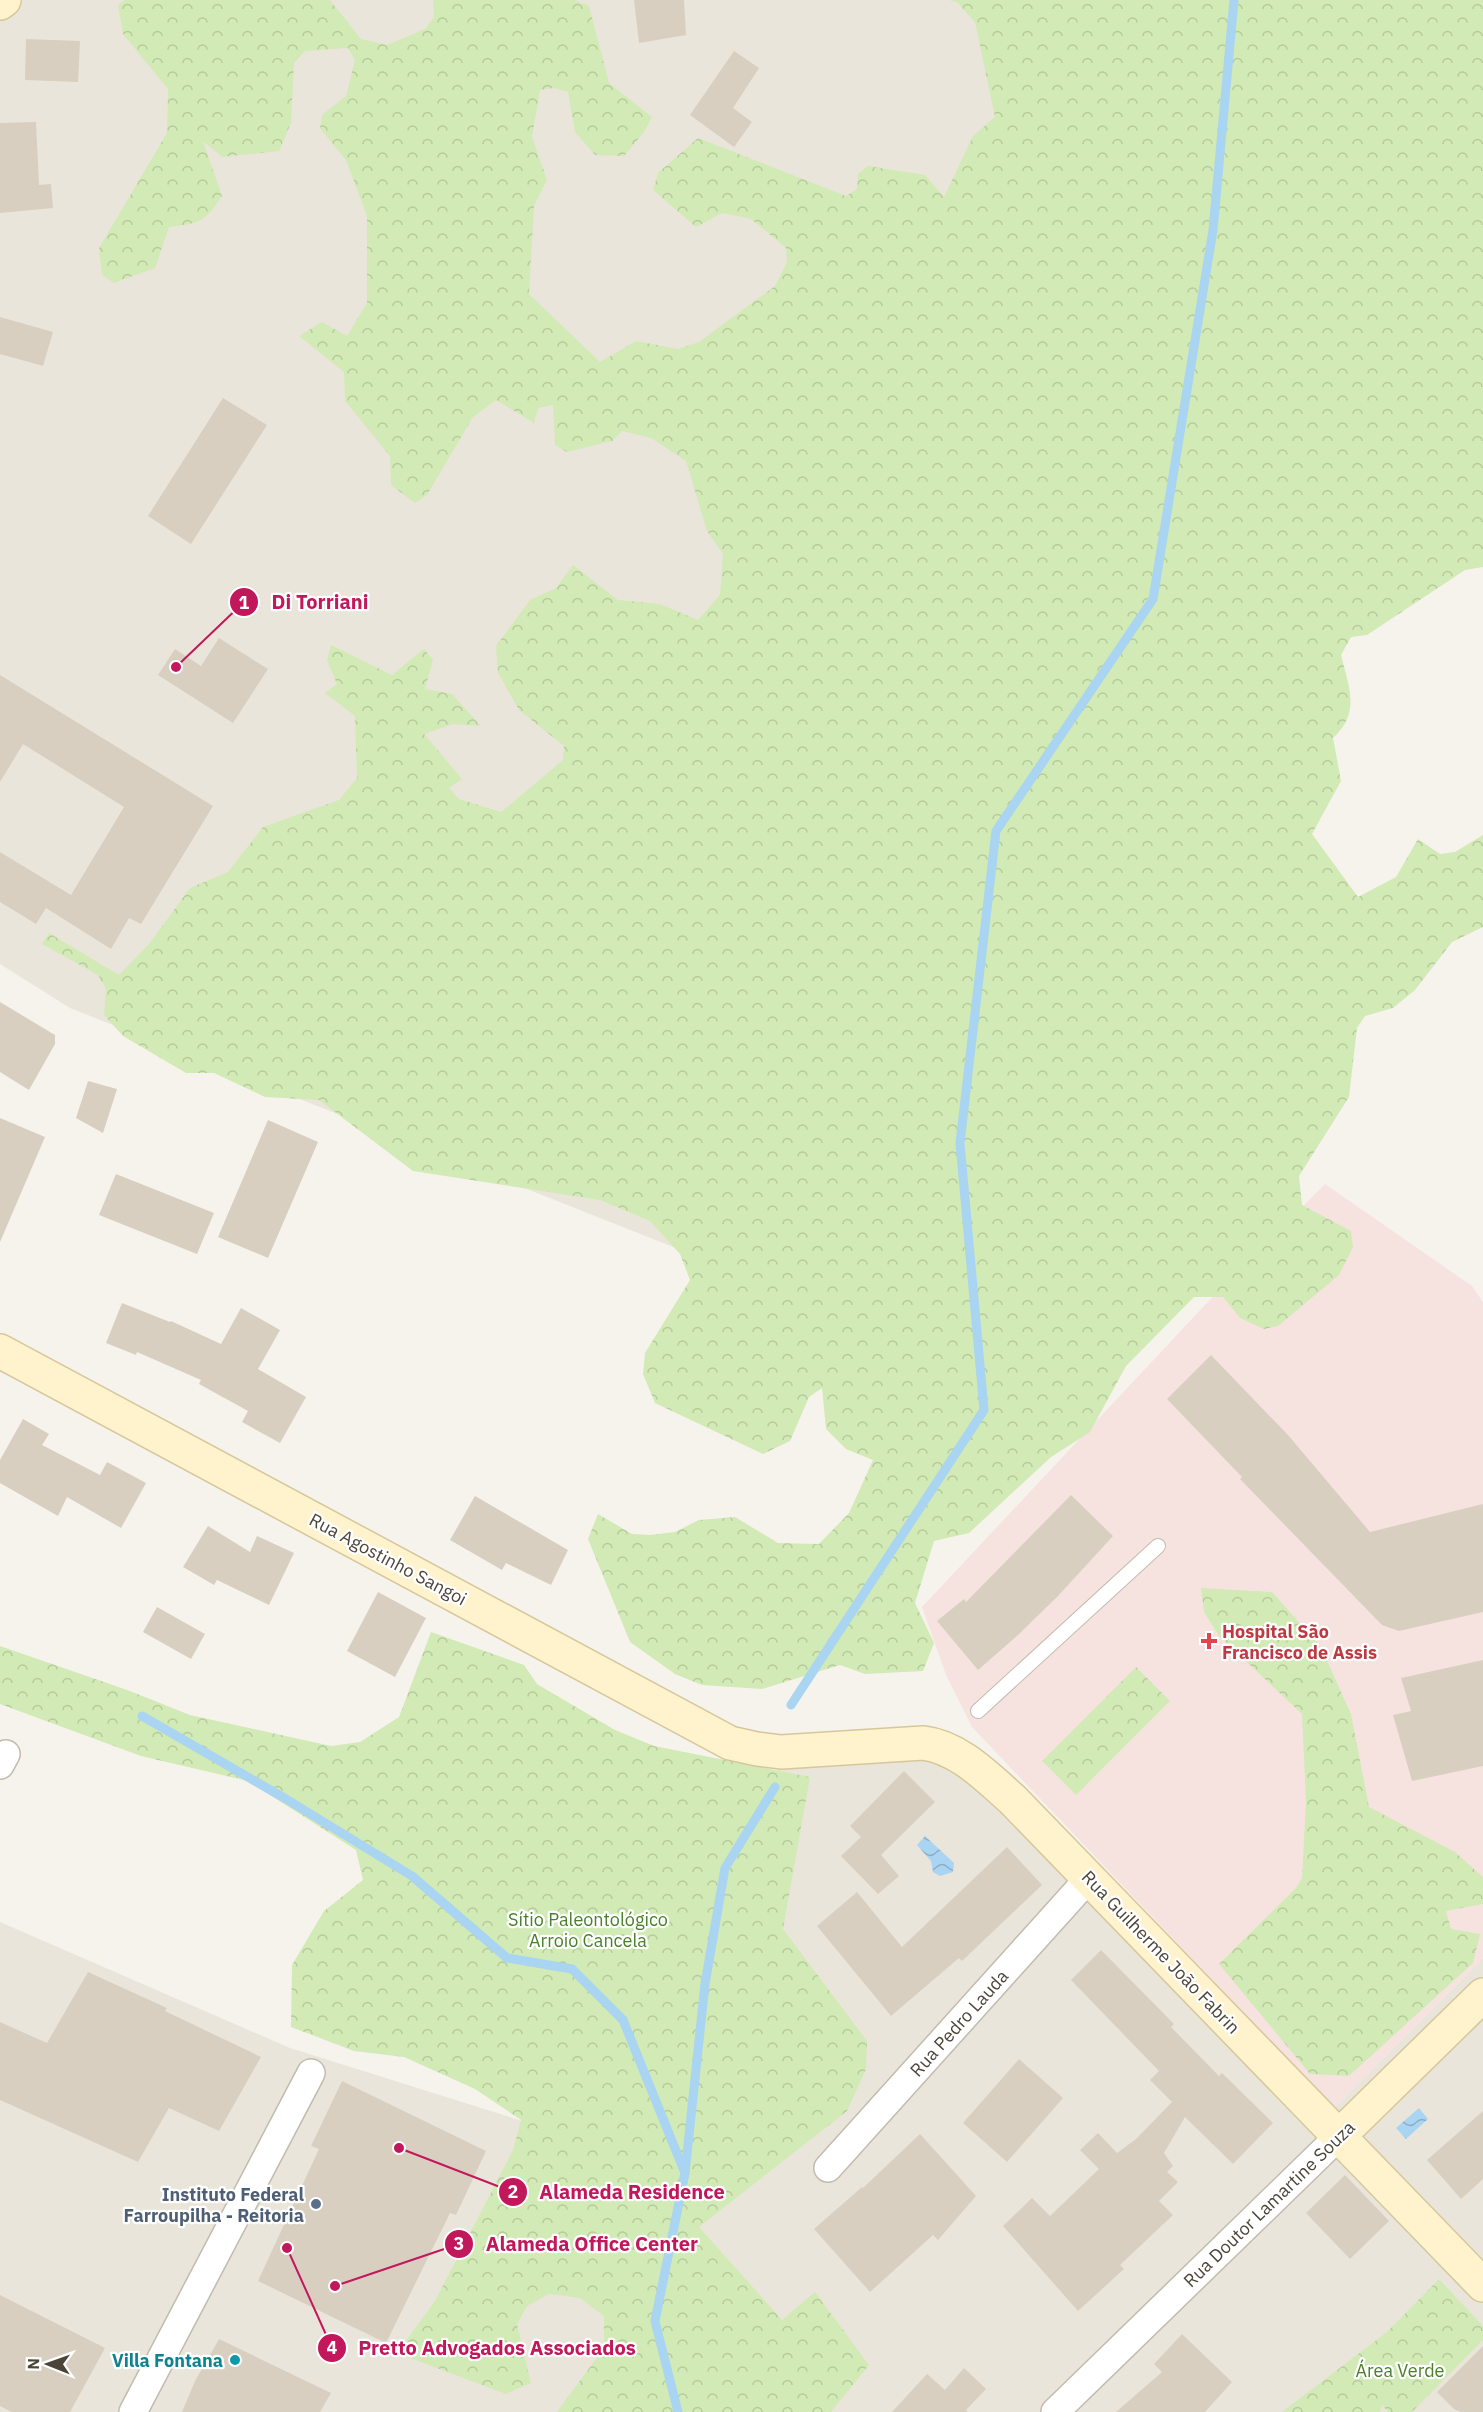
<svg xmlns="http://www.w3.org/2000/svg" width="1483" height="2412" font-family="'IBM Plex Sans',sans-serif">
<defs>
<pattern id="forest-crowns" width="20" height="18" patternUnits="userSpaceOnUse" patternTransform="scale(1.5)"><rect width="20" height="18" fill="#d2eab5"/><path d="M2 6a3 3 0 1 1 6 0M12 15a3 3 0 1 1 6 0" fill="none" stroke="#b6ca9c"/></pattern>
<pattern id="water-waves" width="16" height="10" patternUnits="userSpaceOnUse" patternTransform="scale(1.5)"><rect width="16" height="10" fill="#a9d4f2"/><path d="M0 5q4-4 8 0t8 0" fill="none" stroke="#8caec5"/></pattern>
</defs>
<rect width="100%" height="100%" fill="#f6f3ec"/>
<g fill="#eae5da">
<path d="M4,0H1090L981,1369L70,1008L0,964V3Z"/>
<path d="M938,1744L1334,2108L1483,1958V2412H0V1922L290,2048L685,2172L781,1752Z"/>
</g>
<path fill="#f6e3e0" d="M1325,1184L1472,1286L1483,1302V1958L1334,2108L972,1727L946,1675L922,1607L1204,1306Z"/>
<g fill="url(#forest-crowns)">
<path d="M125,0H330L361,39L387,45L425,29L434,17L433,0H574L589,6L609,83L652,117L644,132L624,156L595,155L575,132L568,92L554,88L540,90L532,137L547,180L534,206L529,294L600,362L636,341L678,349L699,342L775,286L787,262L786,248L751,219L722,213L696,227L653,190L658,173L698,138L846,196L857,189L858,174L868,166L925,175L944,197L973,136L995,117L975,22L957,2L949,0H1483V567L1465,570L1367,635L1351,637L1341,655C1349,688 1361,712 1333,738L1341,781L1312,834L1358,897L1396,877L1418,839L1440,854L1455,852L1483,835V927L1452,942L1415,990L1393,1008L1365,1016L1357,1028L1349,1097L1299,1176L1302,1205L1351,1231L1353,1247L1339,1275L1278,1326L1264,1329L1240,1318L1223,1297H1194L1126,1366L1090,1432L1051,1457L969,1533L934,1541L915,1603L934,1643L923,1671L865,1674L840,1665L762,1689L702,1685L675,1674L630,1642L588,1539L598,1514L632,1534L650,1535L675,1532L699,1520L735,1517L778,1543L819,1544L849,1513L873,1460L846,1449L826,1429L822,1388L809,1397L790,1441L763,1454L655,1403L643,1374L645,1353L690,1280L680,1254L650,1221L600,1200L413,1171L319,1100L265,1097L214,1073H186L123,1036L104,1015L106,989L98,975L42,944L49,933L119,975L149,944L190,888L228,872L263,827L339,800L357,778L355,716L325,693L337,684L327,660L331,645L392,675L424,649L433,660L425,689L452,694L481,726L453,724L424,734L462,779L449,788L459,799L501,812L563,760L564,746L519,710L498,673L496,646L530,600L556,588L573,565L618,600L660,604L698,620L720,595L723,554L707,531L686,461L651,438L622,431L612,441L567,452L555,445L553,405L538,408L534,423L496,400L473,417L427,495L415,503L391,485L390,456L345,401L344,372L299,336L322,322L347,336L367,303V216L346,160L320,128L322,115L346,96L355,60L348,48L305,51L294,63L291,123L279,151L222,157L203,141L222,196C204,223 200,223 169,227L155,268L114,283L102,275L99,248L167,133L168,89L123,34L118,5Z"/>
<path d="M1201,1588L1272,1592L1321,1647L1351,1714L1369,1807L1455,1852L1483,1877V1904L1446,1911L1451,1929L1480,1934L1473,1963L1349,2076L1310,2074L1219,1964L1296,1888L1302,1878L1306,1801L1302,1714L1219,1636L1204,1612Z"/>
<path d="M431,1632L524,1665L537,1684L615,1730L654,1746L810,1777L783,1929L867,2041L866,2069L847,2111L699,2227L782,2320L815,2292L869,2365L831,2412H557L604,2348V2316L580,2298L549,2294L527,2306L517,2324L531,2383L506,2394L397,2353L435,2301L513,2150L521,2120L475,2089L404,2057L354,2051L291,2027L292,1965L324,1911L363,1880L356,1850L248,1781L141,1756L0,1704V1646L130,1691L190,1715L331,1746L360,1742L399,1717Z"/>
<path d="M1136,1667L1170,1701L1076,1795L1042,1761Z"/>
<path d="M1439,2279L1483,2326V2340L1412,2412H1388L1382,2405L1380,2412H1282L1387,2332Z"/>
</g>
<g fill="url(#water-waves)">
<path d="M925,1836L954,1863L953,1872L940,1876L933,1872L931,1861L917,1845Z"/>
<path d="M1419,2108L1428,2119L1406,2139L1396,2128Z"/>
</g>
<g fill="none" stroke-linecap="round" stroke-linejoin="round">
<g stroke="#a9d4f2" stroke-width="9">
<path d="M791,1705L984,1410L960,1143L996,831L1153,599L1213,230L1234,0"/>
<path d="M142,1716L286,1799L412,1876L507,1958L572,1969L623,2020L685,2173"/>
<path d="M678,2412L655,2321L685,2173L705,1984L725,1868L775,1787"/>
</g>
</g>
<g fill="#d8cfc1">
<path d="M634,0H684L686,35L639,43Z"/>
<path d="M26,39L80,41L78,82L25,80Z"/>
<path d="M734,51L759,68L733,108L752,122L734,147L690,115Z"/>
<path d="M36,122L39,185L51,184L53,208L0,213V123Z"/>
<path d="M0,317L53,332L43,366L0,354Z"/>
<path d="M223,398L267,425L191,544L148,516Z"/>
<path d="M219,638L268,669L233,723L158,675L175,649L201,666Z"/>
<path d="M0,675L213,806L141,924L129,918L111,949L46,908L36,924L0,902V852L71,895L124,807L23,744L0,782Z"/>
<path d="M0,1002L55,1035V1044L29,1090L0,1072Z"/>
<path d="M88,1081L117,1089L103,1133L76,1118Z"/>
<path d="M0,1118L45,1137L0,1242Z"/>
<path d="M268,1120L318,1142L268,1258L218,1237Z"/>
<path d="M116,1174L214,1213L197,1254L99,1215Z"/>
<path d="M122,1303L170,1322L171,1321L221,1344L241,1308L280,1330L258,1369L306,1397L280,1443L242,1422L248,1411L199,1384L201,1380L137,1352L136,1355L106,1343Z"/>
<path d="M1211,1355L1288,1435L1370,1532L1483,1504V1612L1399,1631L1382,1625L1240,1479L1242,1477L1167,1399Z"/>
<path d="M23,1419L49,1434L42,1445L100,1475L107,1462L146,1483L121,1528L67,1497L58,1516L0,1483V1460Z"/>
<path d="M1071,1495L1113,1536L1058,1596L1018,1635L978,1670L937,1621L964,1599L966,1602Z"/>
<path d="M475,1496L568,1550L551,1585L506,1563L502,1570L450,1540Z"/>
<path d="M208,1526L250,1552L257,1536L294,1553L269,1605L217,1580L214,1585L183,1567Z"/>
<path d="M378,1592L426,1618L395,1677L347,1651Z"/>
<path d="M157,1607L205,1634L191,1659L143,1632Z"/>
<path d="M1483,1660V1766L1412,1781L1393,1715L1411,1711L1401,1678Z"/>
<path d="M904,1771L935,1802L881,1855L899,1876L878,1894L841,1856L861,1837L850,1826Z"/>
<path d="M1007,1847L1042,1885L962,1961L959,1958L891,2016L817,1926L857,1892L902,1947Z"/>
<path d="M1101,1950L1174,2024L1171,2027L1219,2076L1222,2073L1273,2123L1233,2164L1185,2117L1164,2153L1173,2166L1167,2172L1178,2182L1159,2201L1173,2215L1120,2265L1124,2269L1078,2311L1003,2226L1032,2198L1050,2216L1099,2169L1080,2150L1098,2133L1117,2153L1136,2139L1172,2102L1150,2080L1159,2071L1071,1980Z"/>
<path d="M88,1972L167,2008L165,2011L261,2057L219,2131L169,2108L138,2162L0,2100V2022L47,2043Z"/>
<path d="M1019,2059L1063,2098L1007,2162L963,2123Z"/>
<path d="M342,2081L486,2151L456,2215L450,2213L386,2343L258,2281L319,2149L311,2146Z"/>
<path d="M1483,2111V2179L1461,2199L1427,2160Z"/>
<path d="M920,2134L976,2196L938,2240L933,2235L870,2292L814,2229L862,2187L863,2188Z"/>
<path d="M1345,2175L1389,2221L1350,2259L1306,2213Z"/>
<path d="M0,2295L105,2348L70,2412H12L0,2406Z"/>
<path d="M1182,2334L1232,2382L1205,2412H1116L1162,2372L1154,2364Z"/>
<path d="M219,2339L331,2393L320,2412H182L195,2381Z"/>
<path d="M1483,2346V2412H1461L1454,2409L1437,2392Z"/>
<path d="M964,2368L986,2389L966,2410L968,2412H892L927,2374L945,2390Z"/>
</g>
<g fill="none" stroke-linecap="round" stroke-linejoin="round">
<defs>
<path id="lane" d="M978,1711L1158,1546"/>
<g id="street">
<path d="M0,1765L6,1754"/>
<path d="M828,2168L1089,1878"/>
<path d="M133,2412L311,2073"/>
<path d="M1055,2412L1339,2136"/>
</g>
<g id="secondary">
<path d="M0,3L4,0"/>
<path d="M0,1351L730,1743L757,1749L781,1752L923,1743C958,1747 986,1776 1012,1799L1483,2285"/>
<path d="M1339,2136L1483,1995"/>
</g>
</defs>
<use href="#lane" stroke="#c2bbae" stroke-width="16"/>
<use href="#street" stroke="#c2bbae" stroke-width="30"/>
<use href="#secondary" stroke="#d6c79b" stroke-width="36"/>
<use href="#lane" stroke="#fff" stroke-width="14"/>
<use href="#street" stroke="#fff" stroke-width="27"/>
<use href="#secondary" stroke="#fff3cd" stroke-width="33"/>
</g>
<path fill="#e0444e" stroke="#fff" stroke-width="2" d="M1206 1632h6v6h6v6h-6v6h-6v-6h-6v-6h6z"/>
<circle fill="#5c6f8a" stroke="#fff" stroke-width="2" cx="316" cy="2204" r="6"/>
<circle fill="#0f9aa8" stroke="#fff" stroke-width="2" cx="235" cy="2360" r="6"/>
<g text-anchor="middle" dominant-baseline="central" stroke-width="4.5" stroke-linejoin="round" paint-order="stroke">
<g font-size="18" fill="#4b4439" stroke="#fff">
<text transform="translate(388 1559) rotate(28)">Rua Agostinho Sangoi</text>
<text transform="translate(1161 1952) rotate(46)">Rua Guilherme João Fabrin</text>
<text transform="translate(959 2023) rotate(-48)">Rua Pedro Lauda</text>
<text transform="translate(1269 2204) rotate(-44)">Rua Doutor Lamartine Souza</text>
</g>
<g font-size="18" font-weight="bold" fill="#be3a42" stroke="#fff" text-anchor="start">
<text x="1222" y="1631">Hospital São<tspan x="1222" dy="21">Francisco de Assis</tspan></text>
</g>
<g font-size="18" fill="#4a7f2a" stroke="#fff">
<text x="588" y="1919">Sítio Paleontológico<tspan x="588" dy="21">Arroio Cancela</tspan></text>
<text x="1400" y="2370">Área Verde</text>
</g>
<g font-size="18" font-weight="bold" fill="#4e5e75" stroke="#fff" text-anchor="end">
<text x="304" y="2194">Instituto Federal<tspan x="304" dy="21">Farroupilha - Reitoria</tspan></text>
</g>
<g font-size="18" font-weight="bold" fill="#0d838f" stroke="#fff" text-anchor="end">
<text x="223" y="2360">Villa Fontana</text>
</g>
</g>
<path fill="none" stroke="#c2185b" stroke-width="2" d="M176 667L244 602M399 2148L513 2192M335 2286L459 2244M287 2248L332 2348"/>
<g fill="#c2185b" stroke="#fff" stroke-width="2">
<circle cx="176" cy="667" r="6"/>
<circle cx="399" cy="2148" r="6"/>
<circle cx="335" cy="2286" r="6"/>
<circle cx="287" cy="2248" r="6"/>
<circle cx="244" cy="602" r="15"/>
<circle cx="513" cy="2192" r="15"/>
<circle cx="459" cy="2244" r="15"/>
<circle cx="332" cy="2348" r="15"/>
</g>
<g font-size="18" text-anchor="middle" font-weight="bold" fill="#fff">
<text x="244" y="609">1</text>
<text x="513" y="2198">2</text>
<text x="459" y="2250">3</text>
<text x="332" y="2354">4</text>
</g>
<g font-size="20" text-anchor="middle" font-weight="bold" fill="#c2185b" stroke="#fff" stroke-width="4.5" stroke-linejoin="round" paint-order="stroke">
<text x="320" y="609">Di Torriani</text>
<text x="632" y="2199">Alameda Residence</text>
<text x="592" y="2251">Alameda Office Center</text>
<text x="497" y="2355">Pretto Advogados Associados</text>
</g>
<g transform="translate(48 2364) rotate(271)" stroke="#ffffff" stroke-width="4.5" paint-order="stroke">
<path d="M0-4.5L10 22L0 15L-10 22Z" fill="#4b4439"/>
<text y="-9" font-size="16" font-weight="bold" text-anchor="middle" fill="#4b4439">N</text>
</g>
</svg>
